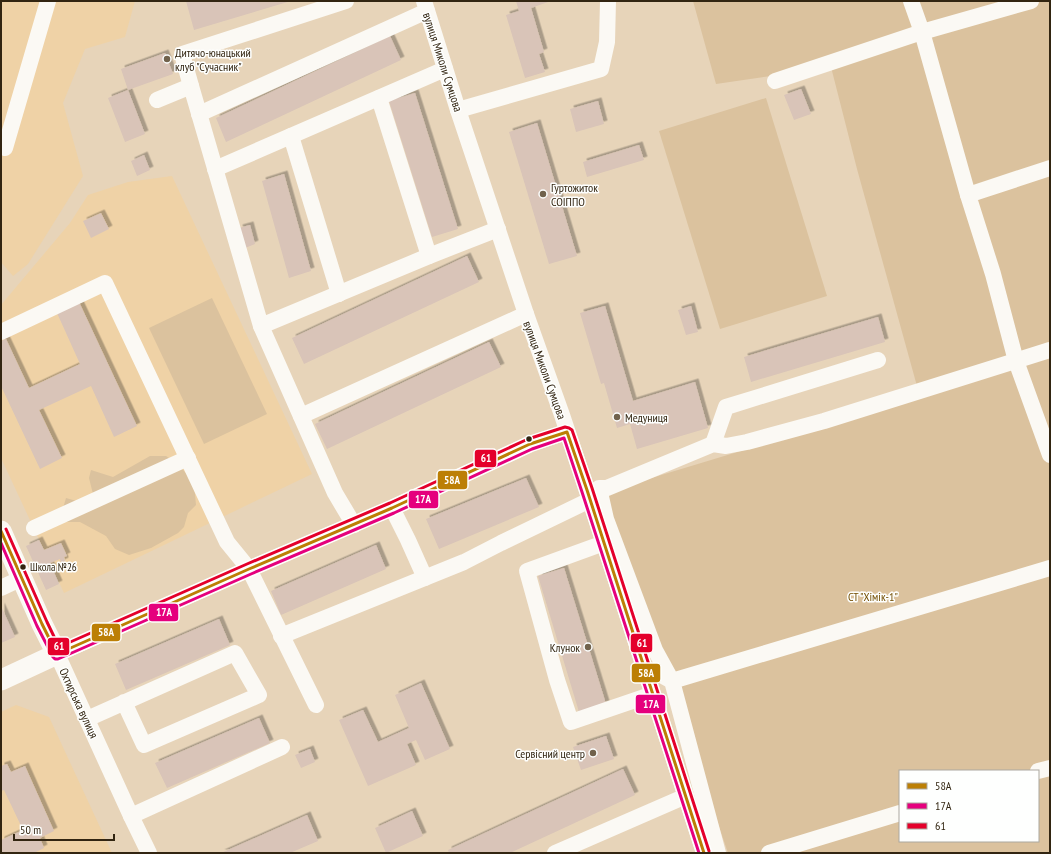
<svg xmlns="http://www.w3.org/2000/svg" width="1051" height="854" font-family="'PT Sans Narrow',sans-serif">
<defs>
<filter id="shadow"><feDropShadow dx="3.5" dy="-3.5" stdDeviation="0" flood-color="#0004"/></filter>
</defs>
<rect width="100%" height="100%" fill="#e7d4b9"/>
<g fill="#efd2a6">
<path d="M1,1H135L125,37L85,49L63,103L83,176L28,264L13,276L1,262Z"/>
<path d="M172,176L312,474L64,593L1,458V305L70,223L88,195L128,182Z"/>
<path d="M16,705L49,717L112,853H1V712Z"/>
</g>
<g fill="#dbc29e" fill-rule="evenodd">
<path d="M693,1H1050V853H728L605,492L920,397L857,169L831,67L716,84ZM900,771H1038V841H900Z"/>
<path d="M766,98L827,296L720,329L659,131Z"/>
<path d="M212,298L267,414L204,444L149,328Z"/>
<path d="M150,456H166L179,465L194,483L196,505L188,513L184,527L178,533L151,548L129,555L115,549L106,536L80,522H65L61,515L66,498L80,502L93,494L89,478L91,470L113,477Z"/>
</g>
<g fill="#d9c4b8" filter="url(#shadow)">
<path d="M186,1H291L194,30Z"/>
<path d="M516,1H551L531,8L544,52L539,54L545,72L525,78L506,15L519,11Z"/>
<path d="M390,36L401,60L226,142L216,118Z"/>
<path d="M165,53L173,74L128,90L121,69Z"/>
<path d="M801,89L811,114L794,120L784,95Z"/>
<path d="M128,90L145,134L125,142L108,98Z"/>
<path d="M415,93L458,229L432,237L389,101Z"/>
<path d="M598,101L604,124L576,132L570,109Z"/>
<path d="M537,123L577,256L549,264L509,132Z"/>
<path d="M639,145L644,160L587,177L583,162Z"/>
<path d="M144,155L150,170L137,176L131,161Z"/>
<path d="M284,174L311,271L289,278L262,181Z"/>
<path d="M101,213L109,229L91,238L83,221Z"/>
<path d="M250,225L255,244L245,248L239,228Z"/>
<path d="M467,256L479,282L304,364L292,338Z"/>
<path d="M79,302L137,426L114,437L91,386L39,410L62,458L40,469L1,386V341L6,339L29,388L80,364L57,313Z"/>
<path d="M605,306L633,401L695,382L708,428L637,449L630,424L617,428L604,383L601,384L580,313Z"/>
<path d="M691,306L698,332L686,335L678,310Z"/>
<path d="M878,317L885,342L751,382L744,357Z"/>
<path d="M489,342L501,367L327,449L315,424Z"/>
<path d="M526,478L539,507L439,549L426,519Z"/>
<path d="M39,540L44,550L61,543L67,556L64,557L65,561L61,563L60,559L50,563L59,584L46,590L26,546Z"/>
<path d="M376,545L386,569L281,615L271,591Z"/>
<path d="M564,568L606,704L579,712L538,576Z"/>
<path d="M1,606L15,637L1,643Z"/>
<path d="M219,619L230,645L126,690L115,664Z"/>
<path d="M421,683L450,749L425,760L416,740L407,744L416,765L368,786L339,720L363,710L378,742L409,728L395,695Z"/>
<path d="M259,718L270,743L167,788L155,763Z"/>
<path d="M606,736L614,759L581,770L573,747Z"/>
<path d="M310,749L315,762L301,768L295,755Z"/>
<path d="M7,764L11,772L25,766L54,831L40,838L44,848L34,853H1V840L23,830L4,790L1,791V766Z"/>
<path d="M623,769L635,795L510,853H449L448,850Z"/>
<path d="M412,811L423,836L386,853L375,828Z"/>
<path d="M307,815L318,841L290,853H221Z"/>
</g>
<g fill="none" stroke-linecap="round" stroke-linejoin="round">
<g stroke="#fbf9f4" stroke-width="16">
<path d="M424,1L458,110L526,314L562,415L587,490L704,853"/>
<path d="M911,1L922,32L968,195"/>
<path d="M775,81L922,32L1031,1"/>
<path d="M191,86L261,326L335,493L354,525"/>
<path d="M379,98L429,256"/>
<path d="M157,100L191,86L182,54L346,1"/>
<path d="M458,110L601,69L607,42L608,1"/>
<path d="M199,114L427,11"/>
<path d="M291,136L339,294"/>
<path d="M5,148L48,1"/>
<path d="M1050,168L968,195L993,274L1016,361L1050,455"/>
<path d="M215,169L445,69"/>
<path d="M261,326L429,256L498,229"/>
<path d="M1,332L105,283L227,542L249,569L316,705"/>
<path d="M1050,350L824,421L747,442L726,446L713,444L607,488H599L606,519L655,650L672,681L1050,568"/>
<path d="M301,416L526,314"/>
<path d="M713,444L726,407L878,360"/>
<path d="M392,508L408,540L425,578"/>
<path d="M34,528L188,458"/>
<path d="M604,543L527,571L557,680L571,722L653,694"/>
<path d="M1,588L22,578"/>
<path d="M281,636L464,562L501,543L590,500"/>
<path d="M663,676L672,681L718,853"/>
<path d="M87,719L235,653L259,695L144,745L124,702"/>
<path d="M1038,771L1050,768"/>
<path d="M131,816L282,747"/>
<path d="M149,853L131,816L57,654L249,569L392,508L530,444L567,432"/>
<path d="M555,853L686,796"/>
<path d="M769,853L900,813"/>
</g>
<path stroke="#fbf9f4" stroke-width="21" d="M1,531L42,624L57,654L1,680"/>
<defs>
<path id="bus-1" d="M1,531L42,624L57,654L249,569L392,508L530,444L567,432L587,490L704,853"/>
<path id="bus-2" d="M1,543L37,626L53,657L55,659H58L251,574L394,513L532,449L564,438L582,492L699,853"/>
<path id="bus-3" d="M6,529L47,622L59,647L247,564L390,503L528,439L565,427L569,428L572,430L592,488L709,851"/>
</defs>
<use href="#bus-1" stroke="#fefffe" stroke-width="6"/>
<use href="#bus-2" stroke="#fefffe" stroke-width="6"/>
<use href="#bus-3" stroke="#fefffe" stroke-width="6"/>
<use href="#bus-1" stroke="#bc7f05" stroke-width="3"/>
<use href="#bus-2" stroke="#e5007d" stroke-width="3"/>
<use href="#bus-3" stroke="#e4002b" stroke-width="3"/>
</g>
<g fill="#71624c" stroke="#fefffe" stroke-width="1.5">
<circle cx="167" cy="59" r="4"/>
<circle cx="543" cy="194" r="4"/>
<circle cx="617" cy="417" r="4"/>
<circle cx="588" cy="647" r="4"/>
<circle cx="593" cy="753" r="4"/>
</g>
<g fill="#322511" stroke="#fefffe" stroke-width="1.5">
<circle cx="529" cy="439" r="3.5"/>
<circle cx="23" cy="567" r="3.5"/>
</g>
<g text-anchor="middle" dominant-baseline="central" stroke-width="3" stroke-linejoin="round" paint-order="stroke">
<g font-size="11" fill="#322511" stroke="#fefffe" text-anchor="start">
<text x="30" y="567">Школа №26</text>
</g>
<g font-size="12" fill="#322511" stroke="#fefffe" text-anchor="start">
<text x="175" y="52">Дитячо-юнацький<tspan x="175" dy="14">клуб "Сучасник"</tspan></text>
<text x="551" y="187">Гуртожиток<tspan x="551" dy="14">СОІППО</tspan></text>
<text x="625" y="417">Медуниця</text>
<text x="580" y="647" text-anchor="end">Клунок</text>
<text x="585" y="753" text-anchor="end">Сервісний центр</text>
</g>
<g font-size="12" fill="#322511" stroke="#fefffe">
<text transform="translate(443 62) rotate(72)">вулиця Миколи Сумцова</text>
<text transform="translate(545 370) rotate(70)">вулиця Миколи Сумцова</text>
<text transform="translate(79 703) rotate(65)">Охтирська вулиця</text>
</g>
<g font-size="12" fill="#734e02" stroke="#fefffe">
<text x="873" y="596">СТ "Хімік-1"</text>
</g>
</g>
<g stroke="#fefffe" stroke-width="1.5">
<rect x="474" y="449" width="23" height="19" rx="4" fill="#e4002b"/>
<rect x="437" y="470" width="31" height="20" rx="4" fill="#bc7f05"/>
<rect x="408" y="490" width="31" height="19" rx="4" fill="#e5007d"/>
<rect x="148" y="603" width="31" height="19" rx="4" fill="#e5007d"/>
<rect x="91" y="623" width="30" height="19" rx="4" fill="#bc7f05"/>
<rect x="630" y="633" width="23" height="20" rx="4" fill="#e4002b"/>
<rect x="47" y="637" width="23" height="19" rx="4" fill="#e4002b"/>
<rect x="631" y="663" width="30" height="20" rx="4" fill="#bc7f05"/>
<rect x="635" y="694" width="31" height="20" rx="4" fill="#e5007d"/>
</g>
<g font-size="11" text-anchor="middle" font-weight="bold" fill="#fff">
<text x="486" y="462">61</text>
<text x="452" y="484">58А</text>
<text x="423" y="503">17А</text>
<text x="164" y="616">17А</text>
<text x="106" y="636">58А</text>
<text x="642" y="647">61</text>
<text x="59" y="650">61</text>
<text x="646" y="677">58А</text>
<text x="651" y="708">17А</text>
</g>
<rect width="1051" height="854" fill="none" stroke="#322511" stroke-width="4"/>
<rect x="899" y="770" width="140" height="72" fill="#fefffe" stroke="#aca89f"/>
<rect x="907" y="783" width="20" height="6" fill="#bc7f05" stroke="#aca89f"/>
<text x="935" y="790" font-size="12" fill="#322511">58А</text>
<rect x="907" y="803" width="20" height="6" fill="#e5007d" stroke="#aca89f"/>
<text x="935" y="810" font-size="12" fill="#322511">17А</text>
<rect x="907" y="823" width="20" height="6" fill="#e4002b" stroke="#aca89f"/>
<text x="935" y="830" font-size="12" fill="#322511">61</text>
<path d="M14 834v6h100v-6" fill="none" stroke="#322511" stroke-width="2"/>
<text x="20" y="834" font-size="12" fill="#322511" stroke="#fefffe" stroke-width="3" paint-order="stroke">50 m</text>
</svg>
